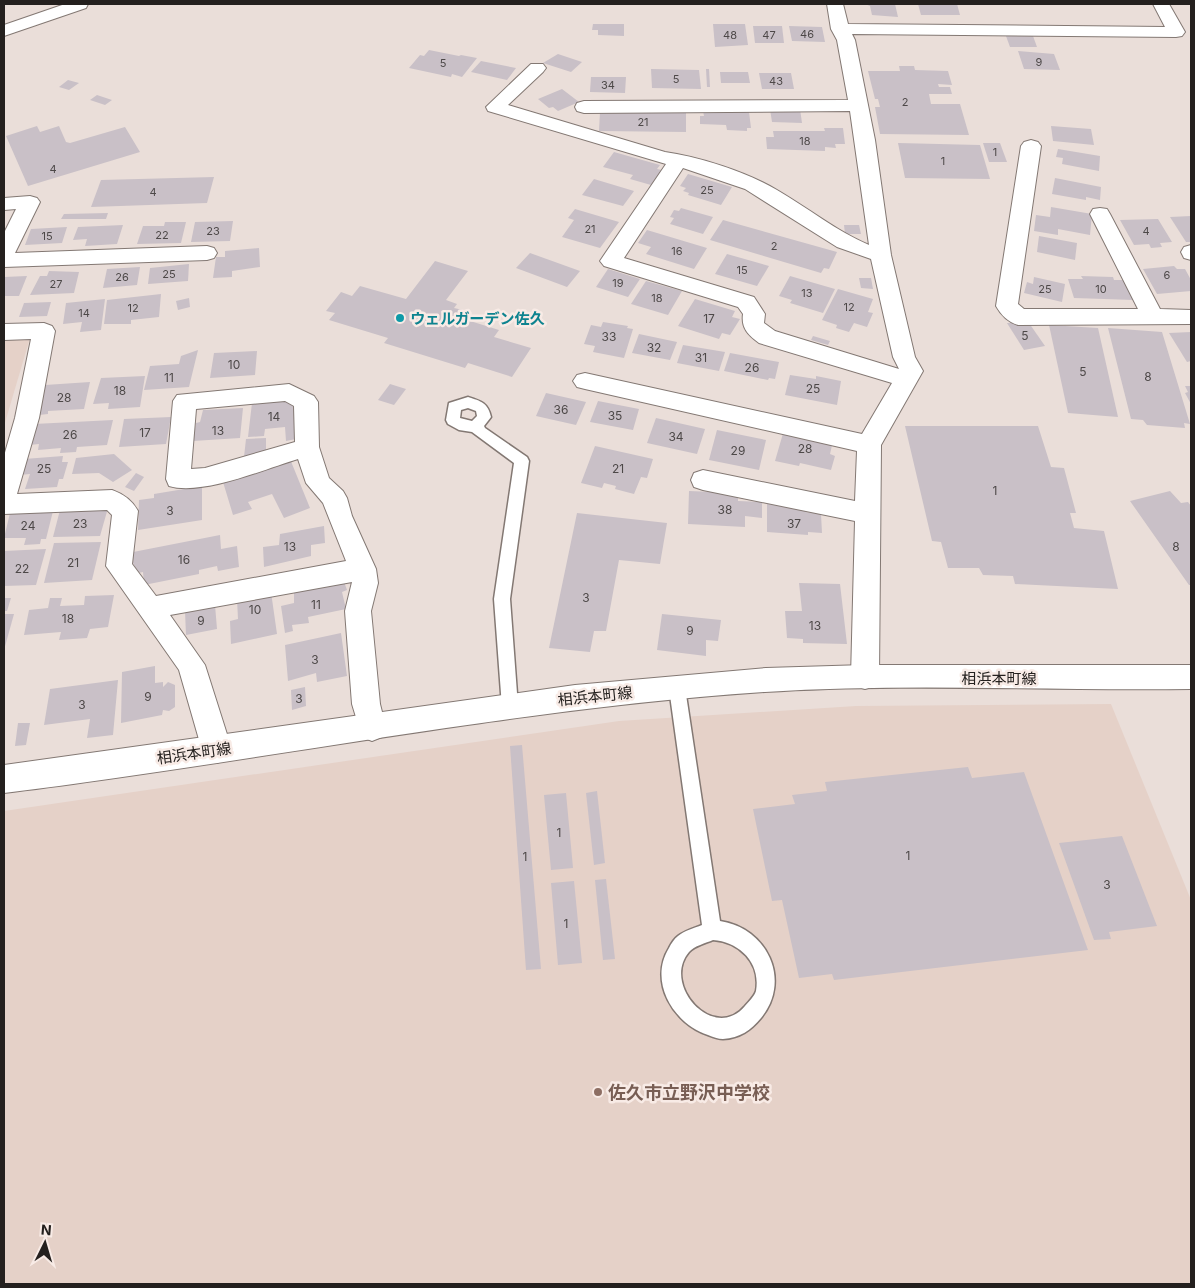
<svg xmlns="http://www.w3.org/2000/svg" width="1195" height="1288" font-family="Inter,'Noto Sans JP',sans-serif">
<rect width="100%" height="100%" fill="#eaded9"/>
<g fill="#e5d1c8">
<path d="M30,338L4,426V339Z"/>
<path d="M1111,704L1191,900V1284H4V811L619,721L856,706Z"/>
</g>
<g fill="#c9c0c7">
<path d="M865,4H895L898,17L872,15L870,6Z"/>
<path d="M918,4H957L960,15H921Z"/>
<path d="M593,24H624V36L598,35V30H592Z"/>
<path d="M713,24H745L748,45L715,47Z"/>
<path d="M753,26H782L784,43H755Z"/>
<path d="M789,26L822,27L825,42L792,41Z"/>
<path d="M1006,36H1033L1037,47H1010Z"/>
<path d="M429,50L459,56L461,55L477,58L462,77L452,74L451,77L409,68L420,55L424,56Z"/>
<path d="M1018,51L1054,54L1060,70L1024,69Z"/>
<path d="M558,54L582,62L571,72L543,63Z"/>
<path d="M481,61L516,68L507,80L471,72Z"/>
<path d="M899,66H914L915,70L948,71L952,85L938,84L939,87H950L952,94H929L931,104H960L969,135L880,134L875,107H880L878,99H875L868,71H900Z"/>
<path d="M651,69L699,70L701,89L652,88Z"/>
<path d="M706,69H709L710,87H707Z"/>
<path d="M720,72H748L750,83H721Z"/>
<path d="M759,73H791L794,89H762Z"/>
<path d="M591,77H626L625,93L590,92Z"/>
<path d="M68,80L79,83L69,90L59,87Z"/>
<path d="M562,89L579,102L558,111L553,107L549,108L538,99Z"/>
<path d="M97,95L112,100L105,105L90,100Z"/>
<path d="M770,109H800L802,123L772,122Z"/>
<path d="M703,111L749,112L751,128H747V131L727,130L726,125L700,124V116H704Z"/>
<path d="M600,112L686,113V132L599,131Z"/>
<path d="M37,126L40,132L59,126L66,142L70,143L125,127L140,152L28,186L6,136Z"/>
<path d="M1051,126L1091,129L1094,145L1053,141Z"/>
<path d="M824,128H843L845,144H835L836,148L825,147V151L767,149L766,137H774L773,131H825Z"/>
<path d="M898,143L980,145L990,179L905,178Z"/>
<path d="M983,143H1000L1007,162H989Z"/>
<path d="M1058,149L1100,156L1099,171L1062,164L1063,158L1056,157Z"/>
<path d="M614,152L660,165L657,169L662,170L651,185L630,179L633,175L603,167Z"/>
<path d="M688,174L732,187L721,205L688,195L689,193L683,191L686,188L680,186Z"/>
<path d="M214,177L207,203L91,207L101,180Z"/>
<path d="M1055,178L1101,187L1100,200L1086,197V200L1052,194Z"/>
<path d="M594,179L634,191L623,206L582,195Z"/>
<path d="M1051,207L1092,214L1090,235L1058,229V235L1034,231L1036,215L1050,217Z"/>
<path d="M681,208L713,217L703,234L670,224L674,218L670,217L674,210L679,211Z"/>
<path d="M575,209L619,222L600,248L562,237L574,220L568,218Z"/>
<path d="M108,213L106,219H61L64,214Z"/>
<path d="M1191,216V242H1186L1170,217Z"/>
<path d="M1158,219L1172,242L1160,243L1162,247L1151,248L1149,244L1134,245L1120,220Z"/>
<path d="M723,220L837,252L829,269L824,268L821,273L710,240Z"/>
<path d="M233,221L230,241L191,242L195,222Z"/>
<path d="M165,222H186L181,243L137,244L143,226H164Z"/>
<path d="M123,225L117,244L85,246L87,239L73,240L78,227Z"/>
<path d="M844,225H859L861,234H845Z"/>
<path d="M67,227L62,243L25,245L31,229Z"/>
<path d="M647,230L707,248L694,269L646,254L651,247L638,243Z"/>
<path d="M1039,236L1077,243L1075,260L1037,252Z"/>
<path d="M259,248L260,267L232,271V277L213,278L216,257H225V251Z"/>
<path d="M530,253L580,271L567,287L516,268Z"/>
<path d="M727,254L769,266L757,286L715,274Z"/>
<path d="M435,261L468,271L446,300L457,304L454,308L463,310L461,314L470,317L467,320L499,330L494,337L531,348L512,377L468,363L465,368L384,343L388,338L329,320L335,313L326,311L341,292L352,296L360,286L406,299Z"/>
<path d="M189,264L188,281L148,284L150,268Z"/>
<path d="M1174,266L1177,269H1185L1191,280V291L1157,294L1143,269Z"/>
<path d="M140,267L137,285L103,288L107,269Z"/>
<path d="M608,269L640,279L628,297L596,287Z"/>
<path d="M49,271L79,272L74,293L30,295L40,276H47Z"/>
<path d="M27,276L19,296H4V277Z"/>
<path d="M790,276L835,289L823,313L790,303L792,300L779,296Z"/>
<path d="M1081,276L1113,277L1114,280H1127L1134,300L1074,298L1068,279H1083Z"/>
<path d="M1034,277L1065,284L1062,302L1024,293L1027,282L1033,284Z"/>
<path d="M859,278H871L873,289L861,288Z"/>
<path d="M646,281L682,291L668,315L631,304Z"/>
<path d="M838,289L873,299L868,312L873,313L867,327L854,323L849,332L836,328L837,325L822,320Z"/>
<path d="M161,294L159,317L131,320V324H104L107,300Z"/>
<path d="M189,298L190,307L178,310L176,301Z"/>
<path d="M105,299L101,330L80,332L82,322L63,324L66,303Z"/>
<path d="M695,299L735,311L732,317L740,319L730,335L722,333L719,339L678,326Z"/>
<path d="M51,302L47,316L19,317L24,303Z"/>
<path d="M603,322L628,326L627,328L633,329L624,358L593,352L595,346L584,344L591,325L601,327Z"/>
<path d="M1007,323H1029L1045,346L1024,350Z"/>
<path d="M1049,325L1098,328L1118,417L1068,413Z"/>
<path d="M1108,328L1162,332L1190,424L1184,423L1185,428L1147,425L1143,420L1131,419Z"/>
<path d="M1191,332V361L1187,362L1169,333Z"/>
<path d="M639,334L677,342L670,360L632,353Z"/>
<path d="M813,336L830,341L828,345L811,340Z"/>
<path d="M683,345L725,352L719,371L677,363Z"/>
<path d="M198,350L189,387L144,390L150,366L179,364L181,356Z"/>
<path d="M257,351L255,375L210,378L214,353Z"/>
<path d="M730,353L779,362L775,379L769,378L768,380L724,371Z"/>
<path d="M790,375L816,379V376L841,381L837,405L785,395Z"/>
<path d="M145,376L140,407L108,409L109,403L93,404L101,378Z"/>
<path d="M90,382L84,409L48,411V414L39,415L45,385Z"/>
<path d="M390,384L406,389L394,405L378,400Z"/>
<path d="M1185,386H1191V404L1185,393L1188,392Z"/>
<path d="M546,393L586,402L576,425L536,416Z"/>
<path d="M284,401L295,405L296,439L286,441L285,427L265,429L264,436L248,437L252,403Z"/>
<path d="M598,401L639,409L633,430L590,422Z"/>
<path d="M243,408L240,438L193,441L196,423L200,422L203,410Z"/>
<path d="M171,417L166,444L119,447L124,419Z"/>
<path d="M656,418L705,429L697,454L647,443Z"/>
<path d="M113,420L107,445L77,447L76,452L60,453L61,448L38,450L39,444L29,445L34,424Z"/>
<path d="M905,426H1038L1051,467L1064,468L1076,513H1070L1074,528L1104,531L1118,589L1015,584L1013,576L983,575L979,568H948L941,542L932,541Z"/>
<path d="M717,430L766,440L759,470L709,460Z"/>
<path d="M784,430L833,441L830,454L835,456L831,470L800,463L799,466L775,461Z"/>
<path d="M266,438V450L244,457L246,439Z"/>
<path d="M595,446L653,459L647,478L641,477L634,494L615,489L616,486L604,483L602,488L581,483Z"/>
<path d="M114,454L132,470L113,482L99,473L72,474L76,458Z"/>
<path d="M63,456L62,462H68L63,479H59L57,487L25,489L30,474L19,475L24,459Z"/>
<path d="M290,459L310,508L284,518L272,494L248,502L252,509L233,515L223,482Z"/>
<path d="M136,473L144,477L134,491L125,487Z"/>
<path d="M202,486V520L138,530L139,500L154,498V494Z"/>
<path d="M689,491L738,493V501L762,502V518L745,516V527L688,524Z"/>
<path d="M1170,491L1181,503L1188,502L1191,506V585H1189L1130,501Z"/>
<path d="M767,504L805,507V512L821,514L822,533L808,532V535L767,532Z"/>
<path d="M108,508L100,536L53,537L60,510Z"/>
<path d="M53,511L46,539H41L40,544L24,545L26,538H4L10,513Z"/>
<path d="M577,513L667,523L660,564L619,560L606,631H594L590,652L549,648Z"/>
<path d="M324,526L325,543L311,545V556L264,567L263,547L279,545L280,534Z"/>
<path d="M220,535L221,549L237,546L239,567L218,571L217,566L199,570V574L144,585L143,572L138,573L128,553Z"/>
<path d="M101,542L92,580L44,583L54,543Z"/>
<path d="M46,549L36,585L4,586V551Z"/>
<path d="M342,576L347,590L342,592L346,609L308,617L309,623L292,625L293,631L285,633L281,606L294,603V587Z"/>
<path d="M799,583L840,584L847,644L803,643V639L787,638L785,611H802Z"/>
<path d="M271,592L277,634L231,644L230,621L238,619L237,599Z"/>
<path d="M114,595L108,627L90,629L87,638L59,640L61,632L24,635L29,610L48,608L50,598H62L60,606L84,605L85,596Z"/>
<path d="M4,598H11L7,611H4Z"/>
<path d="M215,605L217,629L186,635L185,611Z"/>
<path d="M4,614H14L4,650Z"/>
<path d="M662,614L721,620L718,641L706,640V656L657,650Z"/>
<path d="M341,633L347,676L317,682L316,673L288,681L285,645Z"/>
<path d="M155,666V683L163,682V687L168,682L175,685V707L169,711L163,710L162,715L121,723L122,672Z"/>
<path d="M118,680L113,735L87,738L90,719L44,725L50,689Z"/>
<path d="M305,687L306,706L292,710L291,690Z"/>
<path d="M18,723H30L26,745L15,746Z"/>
<path d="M522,745L541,969L526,970L510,746Z"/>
<path d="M968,767L972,778L1024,772L1088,950L834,980L832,974L799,978L782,900L772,901L753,809L795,804L792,795L827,791L825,782Z"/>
<path d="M597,791L605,863L594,865L586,793Z"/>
<path d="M566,793L573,868L551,870L544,795Z"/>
<path d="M1122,836L1157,926L1109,932L1111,939L1094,940L1059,843Z"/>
<path d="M606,879L615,959L603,960L595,880Z"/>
<path d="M574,881L582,963L558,965L551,883Z"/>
</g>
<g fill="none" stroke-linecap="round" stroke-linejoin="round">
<defs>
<g id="lane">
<path d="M468,397C481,401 488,403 491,417L484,426L485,428L527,457L529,461L510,599L518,707L516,712L510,715L504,712L502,707L494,599L514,463L472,432L459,430L448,424L446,420L449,403ZM468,408L476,411L477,416L472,421L460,418L461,410Z"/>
<path d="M677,681L683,683L685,688L720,921C767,928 792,980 761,1018C751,1030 740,1038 723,1039C718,1039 713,1037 708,1035C674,1024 648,982 669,948C671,944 674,939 678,936C684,931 694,928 702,925L669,688L671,683ZM713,940C739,942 761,962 756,991C754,997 749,1001 745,1006C714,1043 661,985 689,952C694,946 706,943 713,940Z"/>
</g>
<g id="street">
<path d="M65,4H88L86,8L4,36V25Z"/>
<path d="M827,4H843L848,24L1165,27L1153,4H1169L1185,32L1182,36L1176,37L852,34L855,40L875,140L891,255L915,357L923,371L881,445L879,677L875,686L865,689L855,686L851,677L855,521L703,490L694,487L691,480L694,473L703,470L855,501L857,451L585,389L577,387L573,381L577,375L585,373L862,434L892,383L759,343C748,335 741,328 743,314L738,307L604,266L600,261L666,164L488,111L486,107L531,64H543L546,68L543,72L508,105L665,152C700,157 747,172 777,190C808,208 836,231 869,245L850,111L584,113L577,111L575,107L577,103L584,101L848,100L837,40L831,29ZM683,168L745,189L837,247L871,259L893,357L899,369L775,331L764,323L765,314L754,297L624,258Z"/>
<path d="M1031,140L1038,142L1041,146L1018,304L1024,309H1138L1090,214L1093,209L1100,208L1107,209L1110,214L1160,309L1191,310V324L1018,325C1008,322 1001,315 996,306L1021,146L1024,142Z"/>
<path d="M30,196L37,198L40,202L15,253L207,246L214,248L217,253L214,258L207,260L4,267V233L16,209L4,210V198Z"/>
<path d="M1191,245V260L1184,258L1181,252L1184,247Z"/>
<path d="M44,323L52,326L55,331L39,418L17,494L112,490C123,494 132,500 138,511L132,564L156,596L346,561L323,503L306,483L298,459C265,469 202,496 169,486L166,479L173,401L177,395L289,384L314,396L318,402L319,447L329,478L343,491L347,498L352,516L376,569L378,583L371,611L380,704L386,728L382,737L372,741L362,737L352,704L345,611L352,582L170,615L205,665L232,750L227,759L217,763L207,759L202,750L179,670L106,566L112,515L107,510L4,514V456L15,418L31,339L4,340V324ZM285,401L294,406L295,442L205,468L191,469L196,409Z"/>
</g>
<path id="secondary" d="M865,665H1191V689C1050,691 907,683 765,692C510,709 258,762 4,793V765L575,685L766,668Z"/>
</defs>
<use href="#lane" stroke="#837873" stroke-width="3"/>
<use href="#street" stroke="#837873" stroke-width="2"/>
<use href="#secondary" stroke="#837873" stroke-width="2"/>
<use href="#lane" fill="#fff" fill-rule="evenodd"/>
<use href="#street" fill="#fff" fill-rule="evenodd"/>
<use href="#secondary" fill="#fff" fill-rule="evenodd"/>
</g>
<circle fill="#0f9aa8" stroke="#f8ebe6" stroke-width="2" cx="400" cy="318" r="5"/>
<circle fill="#8d6e63" stroke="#f8ebe6" stroke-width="2" cx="598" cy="1092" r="5"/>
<g text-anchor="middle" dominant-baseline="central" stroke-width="5" stroke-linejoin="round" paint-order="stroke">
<g font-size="11" fill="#4d4848">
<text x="807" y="34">46</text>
<text x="730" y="35">48</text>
<text x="769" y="35">47</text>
<text x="1039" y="62">9</text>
<text x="443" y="63">5</text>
<text x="676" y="79">5</text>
<text x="776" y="81">43</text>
<text x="608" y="85">34</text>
<text x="905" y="102">2</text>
<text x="643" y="122">21</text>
<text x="805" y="141">18</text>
<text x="995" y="152">1</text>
<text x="943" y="161">1</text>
<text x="53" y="169">4</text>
<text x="707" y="190">25</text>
<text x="153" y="192">4</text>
<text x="590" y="229">21</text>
<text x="213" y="231">23</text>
<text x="1146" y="231">4</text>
<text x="162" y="235">22</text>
<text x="47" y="236">15</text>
<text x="774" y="246">2</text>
<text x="677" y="251">16</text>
<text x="742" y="270">15</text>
<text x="169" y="274">25</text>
<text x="1167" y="275">6</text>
<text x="122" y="277">26</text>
<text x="618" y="283">19</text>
<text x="56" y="284">27</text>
<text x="1045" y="289">25</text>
<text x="1101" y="289">10</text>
<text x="807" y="293">13</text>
<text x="657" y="298">18</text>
<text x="849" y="307">12</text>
<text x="133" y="308">12</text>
<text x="84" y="313">14</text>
</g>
<g font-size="12" fill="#4d4848">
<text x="709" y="318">17</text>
<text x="1025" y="335">5</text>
<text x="609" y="336">33</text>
<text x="654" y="347">32</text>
<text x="701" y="357">31</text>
<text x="234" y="364">10</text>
<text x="752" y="367">26</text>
<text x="1083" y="371">5</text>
<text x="1148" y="376">8</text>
<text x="169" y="377">11</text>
<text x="813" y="388">25</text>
<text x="120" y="390">18</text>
<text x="64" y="397">28</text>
<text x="561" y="409">36</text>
<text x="615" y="415">35</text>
<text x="274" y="416">14</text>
<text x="218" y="430">13</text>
<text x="145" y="432">17</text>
<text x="70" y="434">26</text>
<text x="676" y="436">34</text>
<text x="805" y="448">28</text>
<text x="738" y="450">29</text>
<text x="44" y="468">25</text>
<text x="618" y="468">21</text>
<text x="995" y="490">1</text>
<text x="725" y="509">38</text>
<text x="170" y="510">3</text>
<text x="80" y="523">23</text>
<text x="794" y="523">37</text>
<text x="28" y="525">24</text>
<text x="290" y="546">13</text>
<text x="1176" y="546">8</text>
<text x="184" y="559">16</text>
<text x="73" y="562">21</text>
<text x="22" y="568">22</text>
<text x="586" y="597">3</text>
<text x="316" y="604">11</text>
<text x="255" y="609">10</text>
<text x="68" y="618">18</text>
<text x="201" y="620">9</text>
<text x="815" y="625">13</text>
<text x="690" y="630">9</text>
<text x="315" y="659">3</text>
<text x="148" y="696">9</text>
<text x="299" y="698">3</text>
<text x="82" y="704">3</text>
<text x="559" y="832">1</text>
<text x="908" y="855">1</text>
<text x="525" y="856">1</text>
<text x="1107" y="884">3</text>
<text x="566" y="923">1</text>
</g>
<g font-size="15" font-weight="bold" fill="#0d838f" stroke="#f8ebe6" text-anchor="start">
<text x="410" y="318">ウェルガーデン佐久</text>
</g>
<g font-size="15" fill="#24201e" stroke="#f8ebe6">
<text x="999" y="678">相浜本町線</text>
<text transform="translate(595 696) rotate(-6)">相浜本町線</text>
<text transform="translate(194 753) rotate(-8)">相浜本町線</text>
</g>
<g font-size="18" font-weight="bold" fill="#785e54" stroke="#f8ebe6" text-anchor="start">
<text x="608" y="1092">佐久市立野沢中学校</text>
</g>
</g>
<rect width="1195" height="1288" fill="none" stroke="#24201e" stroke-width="10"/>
<g transform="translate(45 1243) rotate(5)" stroke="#f8ebe6" stroke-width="4" paint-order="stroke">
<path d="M0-4L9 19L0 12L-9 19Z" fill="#24201e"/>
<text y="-8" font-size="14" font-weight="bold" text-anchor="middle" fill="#24201e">N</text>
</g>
</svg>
